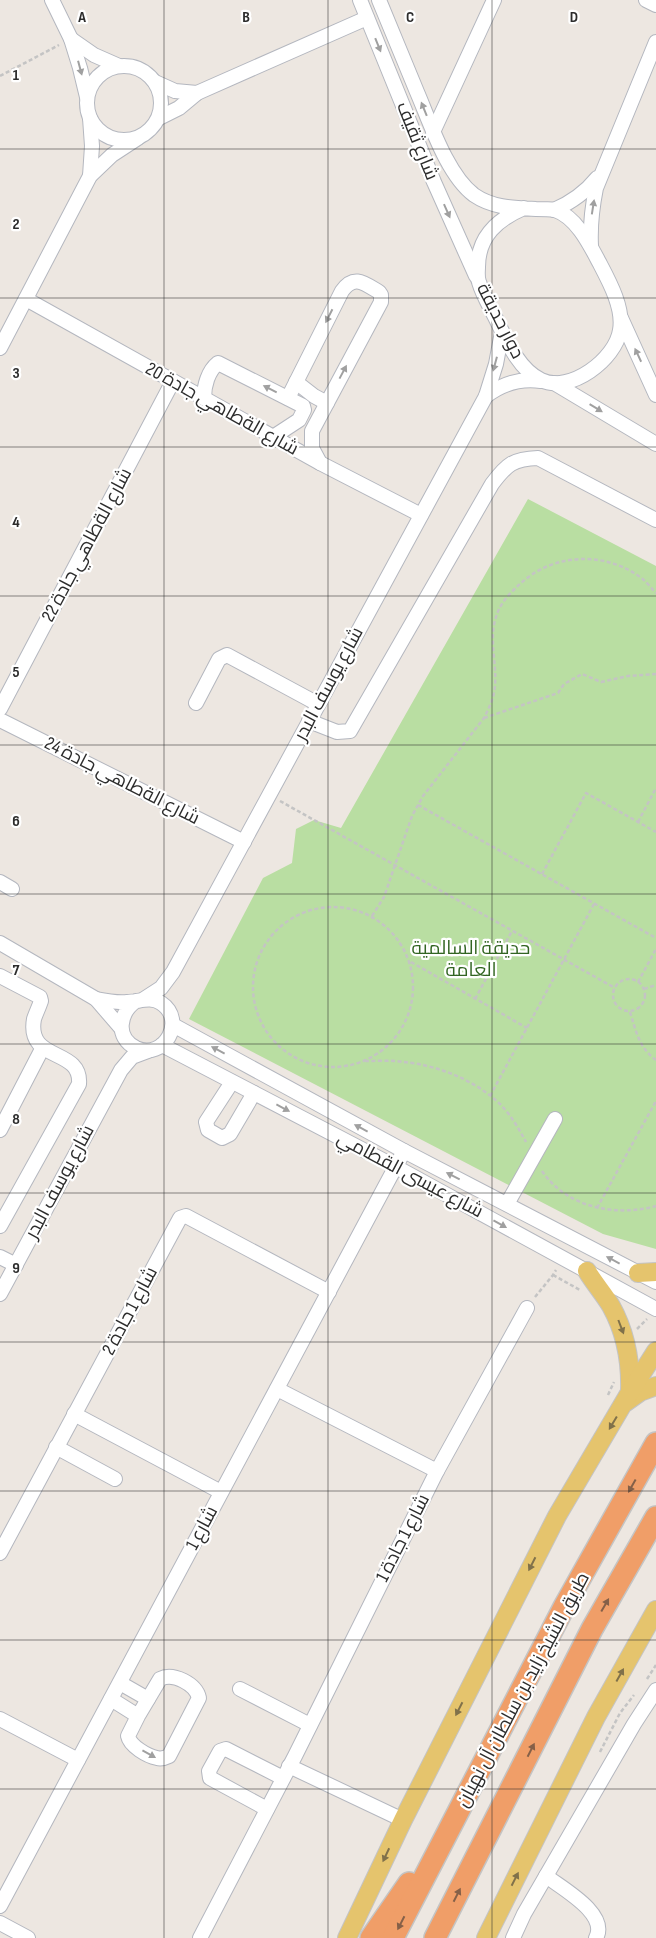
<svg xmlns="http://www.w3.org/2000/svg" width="656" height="1938" font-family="'Sofia Sans Condensed',Cairo,sans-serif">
<rect width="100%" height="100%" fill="#ede7e1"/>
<path fill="#b9dea2" d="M528,499L656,566V1249L603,1234L189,1019L263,878L292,863L296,829L314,820L341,828Z"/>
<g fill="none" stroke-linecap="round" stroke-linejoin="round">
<defs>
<g id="minor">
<path d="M52,0L71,39L80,68L87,97"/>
<path d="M360,0L434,182L476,276"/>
<path d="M379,0C392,31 404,61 417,92C430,122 447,175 474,195C493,208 514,208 536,209C542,209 549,209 555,210C576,217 589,243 599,262C609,281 624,308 620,330C616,359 570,394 541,380C520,370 508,344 498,323C492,310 483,296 479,282C477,277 478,271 478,267C478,236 498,219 524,208"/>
<path d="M646,0L656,5"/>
<path d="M71,39L94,55L119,66"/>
<circle cx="124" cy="103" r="37"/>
<path d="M155,82L175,91L197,93"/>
<path d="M90,118L92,146L90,176"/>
<path d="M159,118L179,108L197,93L367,18"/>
<path d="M433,132L494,0"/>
<path d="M554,210C572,202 585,193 597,178"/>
<path d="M591,246C590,226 592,208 596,188L656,42"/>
<path d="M26,299L320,463L421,515"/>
<path d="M621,318L656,395"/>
<path d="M0,348L90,176L112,155L138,138"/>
<path d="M296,382L314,396L327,403"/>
<path d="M554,383L656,444"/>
<path d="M486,396C503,383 520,378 541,381"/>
<path d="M204,398C204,386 208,371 218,363L303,406L304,410L299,420L273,437"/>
<path d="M288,398L342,291C354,274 364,283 379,292L381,295V302L312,431V448L320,463"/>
<path d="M196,703L219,659L227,655L318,704"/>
<path d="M0,709L173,381"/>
<path d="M0,720L244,842"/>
<path d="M309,721L337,732L350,731L492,484C507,464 513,459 538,458L656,520"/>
<path d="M0,882L12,889"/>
<path d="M0,943L96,999L121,1028"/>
<path d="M0,976L40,997L41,1001C39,1007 36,1013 34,1019C26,1063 82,1047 79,1084L0,1226"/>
<path d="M96,999C106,1001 116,1003 127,1002C139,1002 150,996 161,1003C187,1020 164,1061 136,1048C114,1037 120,1012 136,1001"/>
<path d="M144,999L161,988L173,972L486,396L496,364L502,332"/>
<path d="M173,1025L404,1151L656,1282"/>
<path d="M162,1045L396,1167L656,1309"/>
<path d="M232,1082L206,1122L208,1130L222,1138L230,1134L254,1093"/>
<path d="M0,1130L42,1049"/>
<path d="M507,1204L555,1119"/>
<path d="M0,1257L16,1265"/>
<path d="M0,1294L121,1070L132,1057L148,1051"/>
<path d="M74,1414L221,1492"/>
<path d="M56,1447L115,1479"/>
<path d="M437,1471L527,1308"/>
<path d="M0,1553L180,1218L186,1216L329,1292"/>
<path d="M120,1683L148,1699"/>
<path d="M240,1689L310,1725"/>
<path d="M111,1699L138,1716L128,1736C130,1746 147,1756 157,1758C161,1759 165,1758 169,1756L199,1698C196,1684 173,1672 160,1679L138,1716"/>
<path d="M0,1719L78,1760"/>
<path d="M289,1766L403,1820"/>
<path d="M267,1809L210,1778L209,1771L220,1751L226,1749L283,1778"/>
<path d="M546,1876C563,1889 609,1914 596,1938"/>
<path d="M0,1906L404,1151"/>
<path d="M0,1923L28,1938"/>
<path d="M200,1938L295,1756L437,1471L277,1389"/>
<path d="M513,1938L524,1914L634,1724L656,1690"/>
</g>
<g id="major">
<path d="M587,1271C594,1283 604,1294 611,1306C626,1333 631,1361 630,1392"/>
<path d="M638,1273L656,1272"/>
<path d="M626,1402L640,1392L656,1386"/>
<path d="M347,1938L403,1820L557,1516L630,1392L656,1351"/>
<path d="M486,1938L596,1717L656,1610"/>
</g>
<g id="highway">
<path d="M371,1938L409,1883"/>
<path d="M393,1938L564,1607L656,1443"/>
<path d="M435,1938L592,1629L656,1517"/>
</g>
</defs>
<use href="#minor" stroke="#b4b7bf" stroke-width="16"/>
<use href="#major" stroke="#c4c4c4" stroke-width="20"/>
<use href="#highway" stroke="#c4c4c4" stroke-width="24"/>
<g stroke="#c4c4c4" stroke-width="2.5" stroke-dasharray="4 2.5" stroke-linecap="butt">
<path d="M0,76L59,45"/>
<path d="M484,718L558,693L564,684L582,674L601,682L628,676L656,674"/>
<path d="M280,801L615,988"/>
<path d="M418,805L656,938"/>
<path d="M638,822L656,788"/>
<path d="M542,874L586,793L656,832"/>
<circle cx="333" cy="987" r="80"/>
<path d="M372,916L384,897L412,816L423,796L484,718C488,710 492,702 494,693C499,667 487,640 497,614C501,602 511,592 520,584C553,553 604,551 640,577C646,581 651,588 656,593"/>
<path d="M411,962L527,1028"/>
<circle cx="629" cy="995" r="16"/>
<path d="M638,982L656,949"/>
<path d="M644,989L656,985"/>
<path d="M475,999L512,931"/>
<path d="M630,1012C636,1031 639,1048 656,1060"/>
<path d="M365,1061C377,1061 391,1060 403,1062C437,1065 475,1080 500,1104C511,1115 519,1129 526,1142"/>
<path d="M490,1096L594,904"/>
<path d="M542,1171C567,1208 616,1217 656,1206"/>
<path d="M597,1208L656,1101"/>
<path d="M553,1275L580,1290"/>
<path d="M535,1297L553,1275L556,1270"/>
<path d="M637,1329L647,1319"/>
<path d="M608,1395L614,1382"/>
<path d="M647,1679L656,1665"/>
<path d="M600,1752L620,1713L634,1695"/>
</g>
<use href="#minor" stroke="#fff" stroke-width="14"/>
<use href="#major" stroke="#e5c46d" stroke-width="18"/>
<use href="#highway" stroke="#f09e68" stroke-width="21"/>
</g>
<defs><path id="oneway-solid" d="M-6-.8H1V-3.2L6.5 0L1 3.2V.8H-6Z" transform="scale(1.25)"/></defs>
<g fill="#a0a0a0">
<use href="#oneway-solid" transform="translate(378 45) rotate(68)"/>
<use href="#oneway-solid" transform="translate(80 68) rotate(75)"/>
<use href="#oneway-solid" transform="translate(424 109) rotate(-112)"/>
<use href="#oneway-solid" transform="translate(593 207) rotate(-81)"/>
<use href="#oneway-solid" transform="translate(447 211) rotate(66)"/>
<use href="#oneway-solid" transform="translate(329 316) rotate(117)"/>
<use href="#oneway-solid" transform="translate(638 355) rotate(-115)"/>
<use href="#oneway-solid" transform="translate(495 364) rotate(105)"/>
<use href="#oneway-solid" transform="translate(343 372) rotate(-62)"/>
<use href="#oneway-solid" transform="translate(270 389) rotate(-153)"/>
<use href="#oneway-solid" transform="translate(596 408) rotate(31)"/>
<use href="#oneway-solid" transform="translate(218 1050) rotate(-152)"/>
<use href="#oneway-solid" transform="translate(283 1108) rotate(28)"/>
<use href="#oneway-solid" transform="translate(361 1128) rotate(-152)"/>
<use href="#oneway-solid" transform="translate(453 1176) rotate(-153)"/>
<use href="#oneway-solid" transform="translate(500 1224) rotate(29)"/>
<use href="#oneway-solid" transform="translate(613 1260) rotate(-152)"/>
<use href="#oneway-solid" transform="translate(149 1754) rotate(29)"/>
</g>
<g fill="#80714a">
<use href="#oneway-solid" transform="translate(621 1327) rotate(69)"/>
<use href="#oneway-solid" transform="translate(613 1423) rotate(121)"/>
<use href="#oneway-solid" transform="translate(532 1564) rotate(117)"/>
<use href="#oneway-solid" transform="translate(620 1675) rotate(-61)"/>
<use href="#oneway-solid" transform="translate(459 1709) rotate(117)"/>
<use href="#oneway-solid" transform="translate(386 1855) rotate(115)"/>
<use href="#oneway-solid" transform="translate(515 1879) rotate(-63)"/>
</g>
<g fill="#856048">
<use href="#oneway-solid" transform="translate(632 1486) rotate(119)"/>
<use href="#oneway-solid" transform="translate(605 1605) rotate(-60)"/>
<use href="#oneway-solid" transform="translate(531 1750) rotate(-63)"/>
<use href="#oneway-solid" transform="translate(457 1895) rotate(-63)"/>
<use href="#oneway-solid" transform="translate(401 1923) rotate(117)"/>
</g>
<path fill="none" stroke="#2d2d2d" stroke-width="1" stroke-opacity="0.55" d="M164,0V1938M328,0V1938M492,0V1938M0,149H656M0,298H656M0,447H656M0,596H656M0,745H656M0,894H656M0,1044H656M0,1193H656M0,1342H656M0,1491H656M0,1640H656M0,1789H656"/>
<g text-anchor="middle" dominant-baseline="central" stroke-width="4.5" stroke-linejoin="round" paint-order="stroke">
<g font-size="19" fill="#2d2d2d" stroke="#fff">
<text transform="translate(417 141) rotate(68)">شارع ثقيف</text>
<text transform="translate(500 321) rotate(63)">دوار حديقة</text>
<text transform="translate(222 409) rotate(29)">شارع الةطاهي جادة 20</text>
<text transform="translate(87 545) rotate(-62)">شارع الةطاهي جادة 22</text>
<text transform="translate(329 684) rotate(-62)">شارع يوسف البدر</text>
<text transform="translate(122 781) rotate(27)">شارع الةطاهي جادة 24</text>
<text transform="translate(410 1175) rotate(28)">شارع عيسى القطامي</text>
<text transform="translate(60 1182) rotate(-62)">شارع يوسف البدر</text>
<text transform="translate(130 1311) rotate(-62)">شارع 1 جادة 2</text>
<text transform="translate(202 1528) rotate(-62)">شارع 1</text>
<text transform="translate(403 1538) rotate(-63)">شارع 1 جادة 1</text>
<text transform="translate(523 1690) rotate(-62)">طريق الشيخ زايد بن سلطان آل نهيان</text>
</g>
<g font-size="19" fill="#326522" stroke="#fff">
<text x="471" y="948">حديقة السالمية<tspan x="471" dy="22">العامة</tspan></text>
</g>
</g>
<g font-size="16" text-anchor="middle" font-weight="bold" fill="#2d2d2d" stroke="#fff" stroke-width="4.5" stroke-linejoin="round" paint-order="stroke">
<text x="82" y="22">A</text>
<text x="246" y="22">B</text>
<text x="410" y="22">C</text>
<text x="574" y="22">D</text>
<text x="16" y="80">1</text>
<text x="16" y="229">2</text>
<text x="16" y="378">3</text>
<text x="16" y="527">4</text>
<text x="16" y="677">5</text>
<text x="16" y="826">6</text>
<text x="16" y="975">7</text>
<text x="16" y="1124">8</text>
<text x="16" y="1273">9</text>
</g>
</svg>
